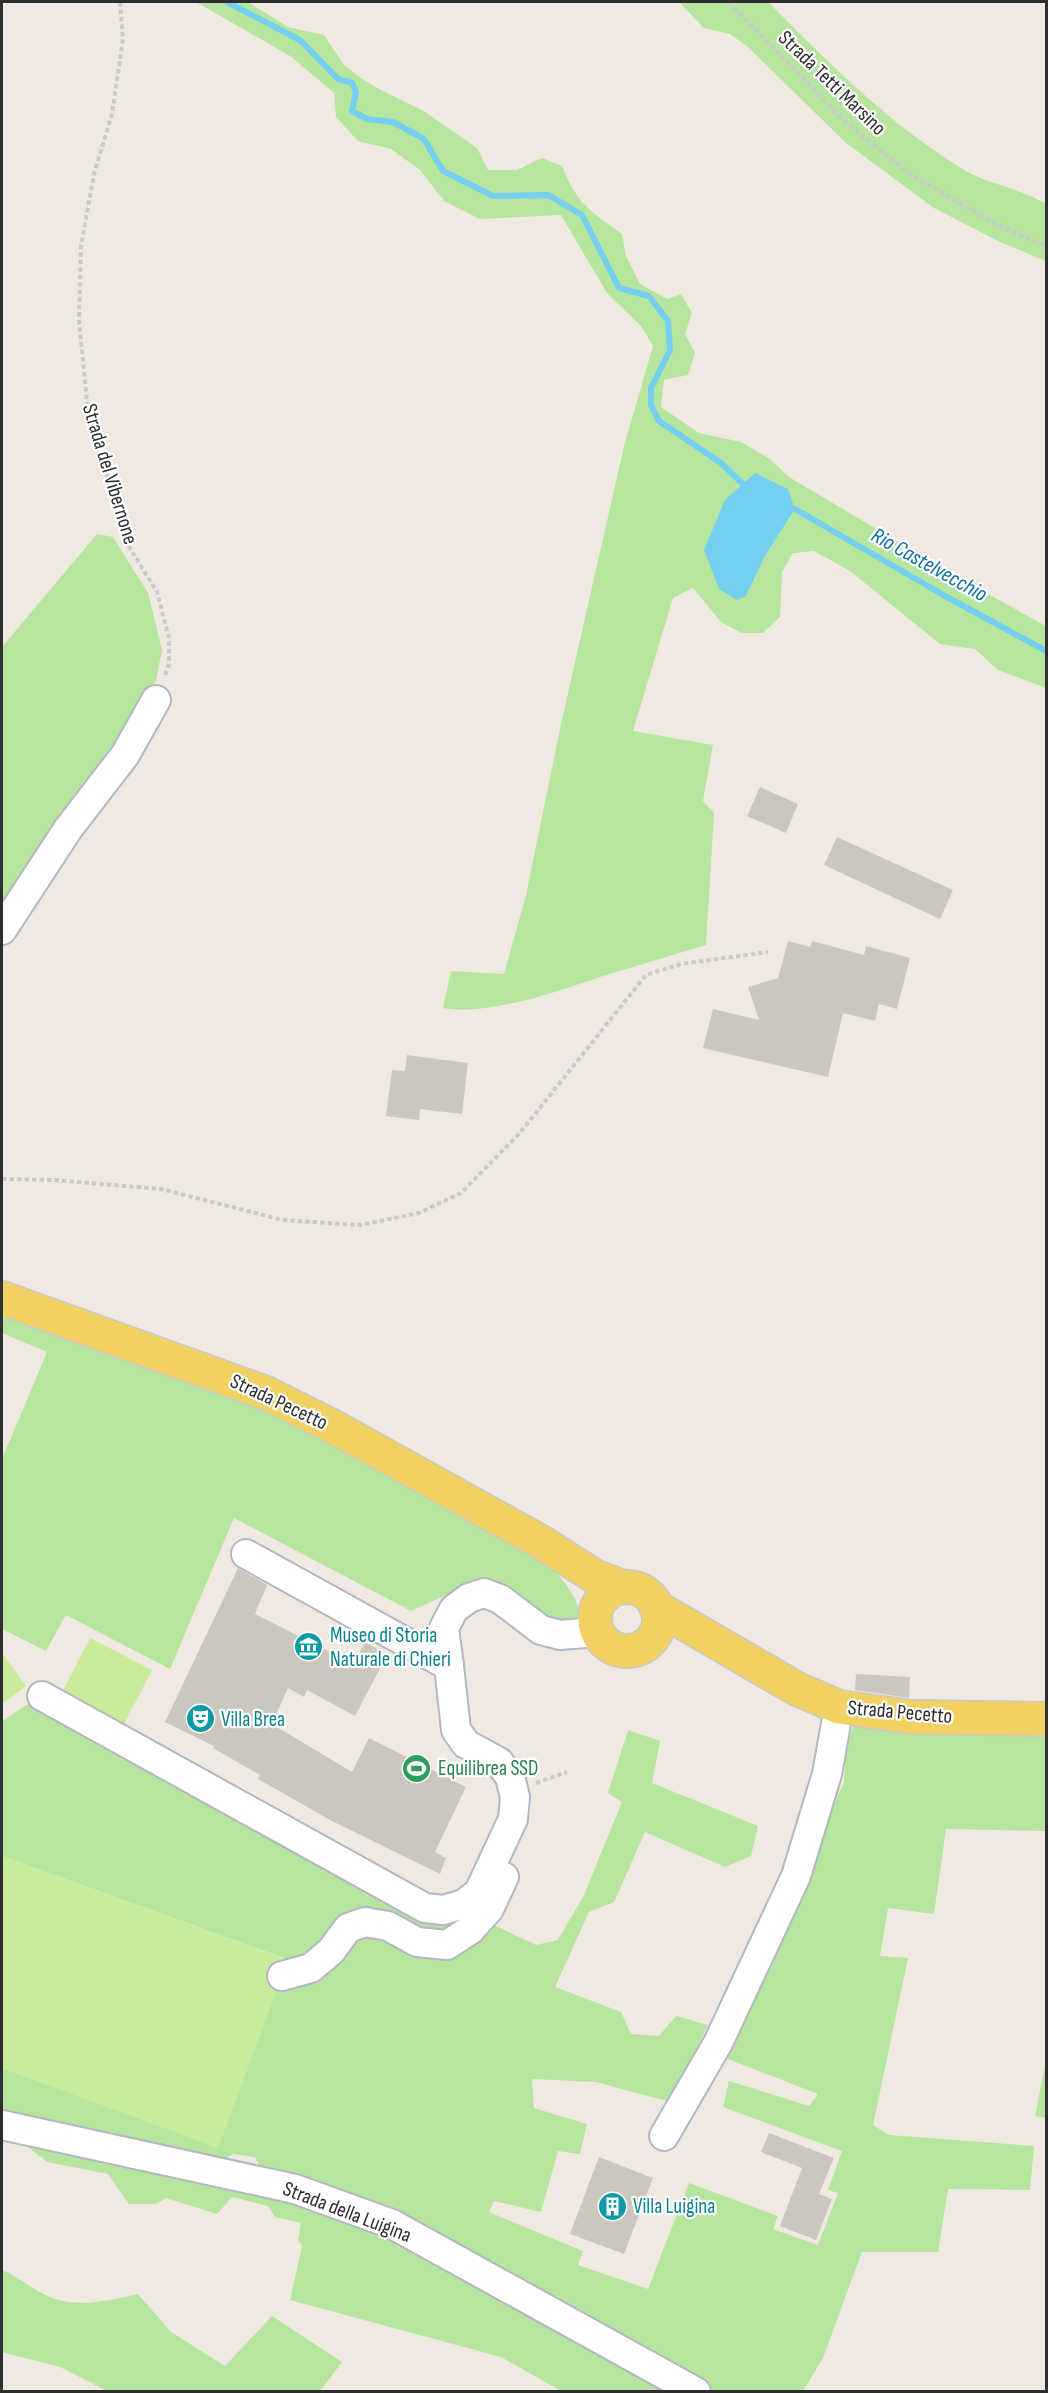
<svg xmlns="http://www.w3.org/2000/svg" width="1048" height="2393" font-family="'Sofia Sans Condensed',sans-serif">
<rect width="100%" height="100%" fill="#efe9e1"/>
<g fill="#b6e59e" fill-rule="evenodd">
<path d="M196,2H248L288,27L324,35L344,65L362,79L381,90L422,110L477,148L488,170H517L542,158L562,166C577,204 590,211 622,234L626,256L640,284L667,299L681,294L692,313L685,334L695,353L688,375L664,380L661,407L699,433L741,442L770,459L789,477L957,577L1046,626V688L998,670L975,649L940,644L850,571L814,551L793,553L782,572L780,617L763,633H742L721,622L693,588L673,598L633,731L713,745L703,801L714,813L706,945C670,956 635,966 600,977C555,992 489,1016 443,1008L451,971L504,974L526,895L561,724L624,446L653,346L641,326L607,293L561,215L480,219L444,201L420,170L391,149L358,141L336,117L334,93L290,56ZM788,489L795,509L765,556L746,596Z"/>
<path d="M679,2H768C830,64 890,125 966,171C991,185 1022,189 1046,204V261L1000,242L934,208L846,143L748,47L730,34L704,28Z"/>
<path d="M97,534L113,537L148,593L162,650L156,680L122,749L2,919V647Z"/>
<path d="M2,1308L313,1428L533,1548C549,1566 581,1593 579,1618L569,1622L547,1615L506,1584L473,1583L411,1611L234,1518L170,1669L66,1615L46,1651L2,1629V1459L47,1352L2,1333Z"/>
<path d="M28,1704L112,1747L399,1905L479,1908L449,1937L393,1919L306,1966L2,1856V1721Z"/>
<path d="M855,1724L1046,1734V1831L946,1829L934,1914L888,1908L880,1956L908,1958L873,2125L889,2135L1034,2146L1030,2190L948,2189L938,2252H862L823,2358L803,2391H714L703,2384L264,2175L255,2157L233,2154L215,2164L2,2117V2068L218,2147L277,1988L357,1934L477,1936L494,1925L536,1945L558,1940L584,1895L622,1802L608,1793L628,1730L660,1741L652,1783L758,1826L751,1856L725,1867L645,1832L614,1902L589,1912L555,1987L621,2012L631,2034L659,2036L676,2016L708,2025L670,2102L596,2082L532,2079L534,2108L587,2124L580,2154L558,2151L541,2212L494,2201L489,2212L583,2251L578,2265L648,2289L689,2183L778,2216L773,2229L818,2245L838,2193L828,2190L842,2151L723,2107L729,2081L809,2106L818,2094L728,2059L725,2045L844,1782L847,1741Z"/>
<path d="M1046,2061V2118L1035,2116Z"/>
<path d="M19,2140L236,2183L375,2227L675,2391H561L501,2357L290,2300L302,2246L298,2240L301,2223L275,2217L268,2206L232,2197L217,2214L166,2198L156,2204H129L108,2174L47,2162Z"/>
<path d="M2,2270C19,2277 33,2290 50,2297C78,2309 110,2300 138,2294L171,2332L225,2366L272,2316L342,2362L320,2391H107L60,2367L2,2352Z"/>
</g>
<g fill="#c9ec9a">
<path d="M90,1638L152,1670L112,1747L50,1716Z"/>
<path d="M2,1653L26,1686L2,1704Z"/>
<path d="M2,1856L288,1960L218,2148L2,2068Z"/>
</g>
<path fill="#75cff0" d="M755,473L788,489L795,509L765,556L746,596L737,600L719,589L704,550L725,500Z"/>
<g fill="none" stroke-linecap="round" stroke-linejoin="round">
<g stroke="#75cff0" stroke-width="6">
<path d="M227,2L300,40L338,79L352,83L356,92L352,111L367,119L393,122L424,139L443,171L493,196L548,195L582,215L619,288L649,296L668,321L670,350L651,388V405L659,421L721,463L743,484"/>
<path d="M795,509L945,596L1046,651"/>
</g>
</g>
<g fill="#cbc7bf">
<path d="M760,787L798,804L786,833L747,816Z"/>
<path d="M837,837L953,890L940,919L824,865Z"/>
<path d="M788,941L810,947L812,941L864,955L866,946L910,958L897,1009L879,1004L875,1021L843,1013L828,1077L703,1048L713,1009L759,1020L748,987L778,978Z"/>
<path d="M407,1055L468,1063L462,1114L420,1109L419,1120L386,1116L392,1070L405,1071Z"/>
<path d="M238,1568L267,1585L255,1614L354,1664L365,1642L387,1655L355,1716L307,1690L304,1697L288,1688L272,1724L352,1772L369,1738L466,1787L435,1852L446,1858L440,1874L332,1821L258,1779L260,1775L213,1748L214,1746L165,1722Z"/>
<path d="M856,1674L910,1677L909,1698L855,1690Z"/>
<path d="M769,2133L834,2158L819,2194L832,2199L816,2240L780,2226L802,2168L761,2152Z"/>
<path d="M599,2157L653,2178L624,2254L570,2234Z"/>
</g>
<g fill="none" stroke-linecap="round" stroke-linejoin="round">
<defs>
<g id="minor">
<path d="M2,930L68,829L125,755L156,700"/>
<path d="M449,1666L444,1628L454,1609L469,1598L484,1593L500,1599L541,1630L560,1635L597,1632"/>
<path d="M42,1696L425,1908L443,1910L464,1904L479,1892L513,1819L515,1797L510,1777L499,1762L466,1744L456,1730L449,1666L246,1554"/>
<path d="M282,1976L311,1968L331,1951L348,1928L365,1922L388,1926L417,1942L447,1945L470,1930L489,1909L504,1877"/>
<path d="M2,2125L295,2189L392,2224L696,2392"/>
<path d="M664,2136L718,2043L796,1876L827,1774L839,1707"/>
</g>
<g id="major">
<path d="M2,1298L266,1393L332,1426L541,1542L594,1576L623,1587"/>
<circle cx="627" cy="1619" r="32"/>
<path d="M656,1607L797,1689L839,1707L912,1717L1046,1719"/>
</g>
</defs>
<use href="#minor" stroke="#b4b7c1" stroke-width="32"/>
<use href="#major" stroke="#c9c9c9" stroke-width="36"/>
<g stroke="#c9c9c9" stroke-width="4" stroke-dasharray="4.5 3" stroke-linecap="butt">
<path d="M120,2L123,39L112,114L94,174L81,246L79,320L88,412L128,545L157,592L169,638V664L164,678"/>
<path d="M729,2L844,121L910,174L992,222L1046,247"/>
<path d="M2,1179L54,1180L161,1189L283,1220L360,1225L419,1213L461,1193L519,1134L646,975L681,964L768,952"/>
<path d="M536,1783L567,1772"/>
</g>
<use href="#minor" stroke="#fff" stroke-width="28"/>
<use href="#major" stroke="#f2d163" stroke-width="33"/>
</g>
<defs>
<symbol id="museum-disc" viewBox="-11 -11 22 22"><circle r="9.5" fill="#0f9aa8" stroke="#fff"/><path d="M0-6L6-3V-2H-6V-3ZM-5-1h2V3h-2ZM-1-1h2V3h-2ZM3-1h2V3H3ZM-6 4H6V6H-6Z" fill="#fff"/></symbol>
<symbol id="theatre-disc" viewBox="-11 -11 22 22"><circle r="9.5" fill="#0f9aa8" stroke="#fff"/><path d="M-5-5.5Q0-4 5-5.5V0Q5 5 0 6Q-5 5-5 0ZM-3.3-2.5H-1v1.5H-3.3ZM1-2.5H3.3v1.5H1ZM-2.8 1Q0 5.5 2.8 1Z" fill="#fff"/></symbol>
<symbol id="stadium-disc" viewBox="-11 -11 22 22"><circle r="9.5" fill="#2e9e5b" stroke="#fff"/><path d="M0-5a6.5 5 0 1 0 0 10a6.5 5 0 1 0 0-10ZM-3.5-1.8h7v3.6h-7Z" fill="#fff"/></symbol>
<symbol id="building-disc" viewBox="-11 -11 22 22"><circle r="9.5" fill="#0f9aa8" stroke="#fff"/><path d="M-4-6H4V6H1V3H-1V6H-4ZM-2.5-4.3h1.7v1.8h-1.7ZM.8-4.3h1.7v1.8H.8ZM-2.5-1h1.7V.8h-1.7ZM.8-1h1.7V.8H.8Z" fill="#fff"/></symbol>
</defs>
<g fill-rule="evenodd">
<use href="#museum-disc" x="292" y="1630" width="33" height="33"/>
<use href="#theatre-disc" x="184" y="1702" width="33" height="33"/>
<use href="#stadium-disc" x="400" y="1752" width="33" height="33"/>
<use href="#building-disc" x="596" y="2190" width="33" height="33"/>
</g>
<g text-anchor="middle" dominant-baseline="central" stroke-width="4.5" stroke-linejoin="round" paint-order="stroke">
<g font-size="21" fill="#2e2e2e" stroke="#fff">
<text transform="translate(832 83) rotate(44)">Strada Tetti Marsino</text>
<text transform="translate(110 474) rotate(73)">Strada del Vibernone</text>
<text transform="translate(279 1402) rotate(25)">Strada Pecetto</text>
<text transform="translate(900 1712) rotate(5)">Strada Pecetto</text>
<text transform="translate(347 2212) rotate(21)">Strada della Luigina</text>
</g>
<g font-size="21" fill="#0d838f" stroke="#fff" text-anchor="start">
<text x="330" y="1635">Museo di Storia<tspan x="330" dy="24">Naturale di Chieri</tspan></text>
<text x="221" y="1719">Villa Brea</text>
<text x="633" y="2206">Villa Luigina</text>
</g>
<g font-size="21" fill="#27864d" stroke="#fff" text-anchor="start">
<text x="438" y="1768">Equilibrea SSD</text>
</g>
<g font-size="22" font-style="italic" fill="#0d6fa3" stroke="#fff">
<text transform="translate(929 565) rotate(29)">Rio Castelvecchio</text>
</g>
</g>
<rect width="1048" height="2393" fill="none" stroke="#2e2e2e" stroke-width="6"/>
</svg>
